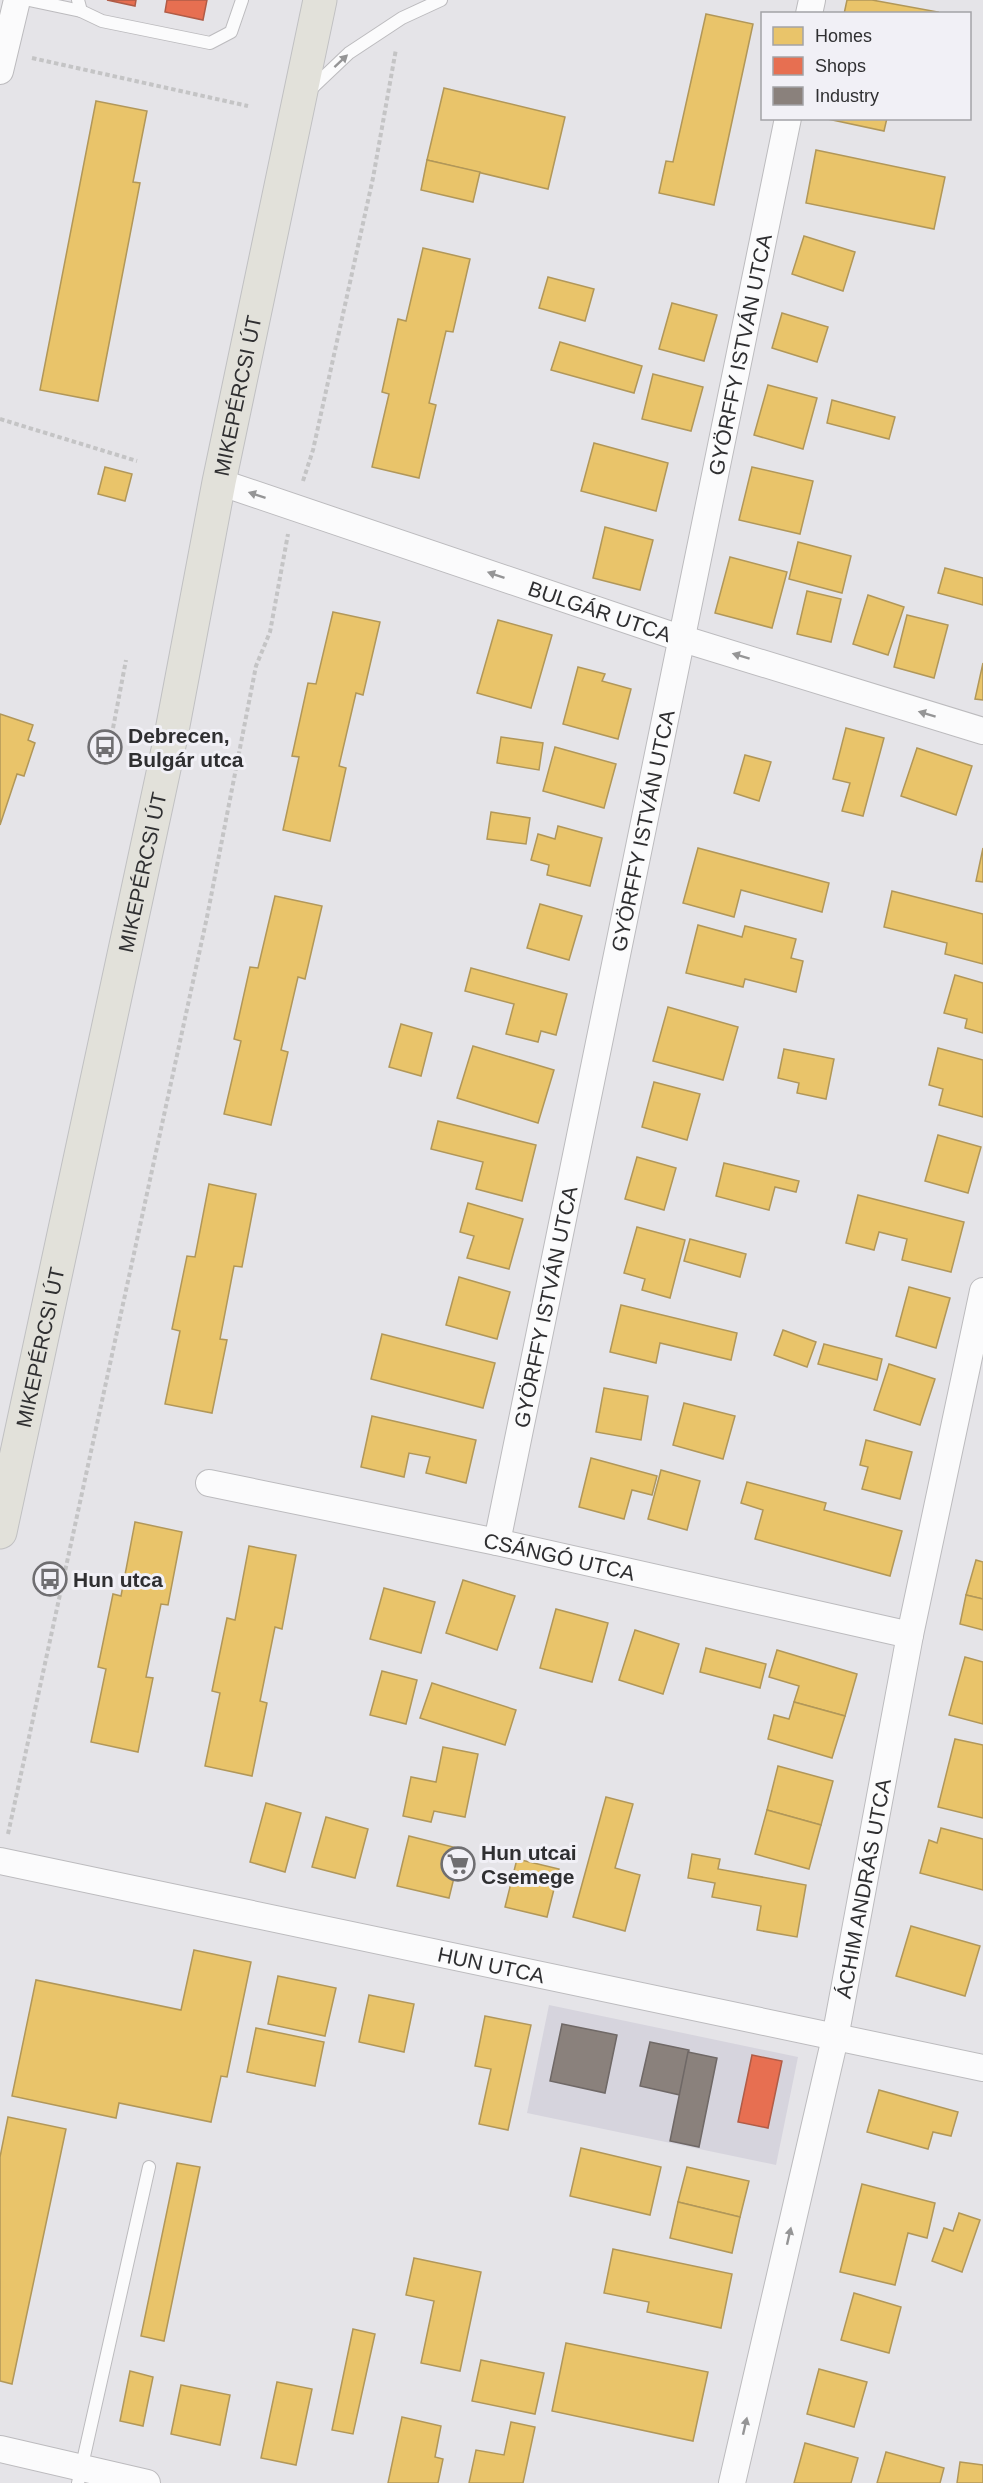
<svg xmlns="http://www.w3.org/2000/svg" width="983" height="2483" font-family="Arial,sans-serif">
<rect width="100%" height="100%" fill="#e5e4e8"/>
<path fill="#d6d4dd" d="M549,2005L798,2057L776,2165L527,2113Z"/>
<g fill="#e9c46a" stroke="#b19759" stroke-width="1.5">
<path d="M847,0H872L938,12L937,14H844Z"/>
<path d="M706,14L753,24L714,205L659,193L666,161L673,162Z"/>
<path d="M444,88L565,117L548,189L427,160Z"/>
<path d="M96,101L147,111L133,182L140,183L98,401L40,390Z"/>
<path d="M823,118H887L884,131Z"/>
<path d="M816,150L945,177L934,229L806,203Z"/>
<path d="M427,160L480,172L473,202L421,190Z"/>
<path d="M804,236L855,252L843,291L792,274Z"/>
<path d="M423,248L470,259L453,332L446,331L429,403L436,405L419,478L372,467L389,394L382,392L398,319L406,321Z"/>
<path d="M548,277L594,289L585,321L539,308Z"/>
<path d="M672,303L717,315L704,361L659,349Z"/>
<path d="M782,313L828,327L817,362L772,348Z"/>
<path d="M560,342L642,366L634,393L551,370Z"/>
<path d="M653,374L703,387L691,431L642,419Z"/>
<path d="M768,385L817,398L803,449L754,435Z"/>
<path d="M832,400L895,417L889,439L827,423Z"/>
<path d="M594,443L668,463L656,511L581,491Z"/>
<path d="M105,467L132,474L125,501L98,494Z"/>
<path d="M752,467L813,481L800,534L739,520Z"/>
<path d="M605,527L653,540L640,590L593,578Z"/>
<path d="M798,542L851,556L842,593L789,579Z"/>
<path d="M730,557L787,572L772,628L715,613Z"/>
<path d="M945,568L983,578V605L938,593Z"/>
<path d="M807,591L841,599L831,642L797,634Z"/>
<path d="M868,595L904,607L888,655L853,644Z"/>
<path d="M333,612L380,622L363,695L356,693L339,766L346,768L330,841L283,830L299,757L292,756L308,683L316,684Z"/>
<path d="M907,615L948,625L934,678L894,667Z"/>
<path d="M498,620L552,635L531,708L477,693Z"/>
<path d="M983,663V700L975,699Z"/>
<path d="M578,667L605,674L602,681L631,689L618,739L563,724Z"/>
<path d="M0,714L33,725L28,740L35,743L24,776L17,774L0,825Z"/>
<path d="M846,728L884,738L863,816L842,811L850,783L833,779Z"/>
<path d="M501,737L543,743L539,770L497,763Z"/>
<path d="M555,747L616,764L604,808L543,791Z"/>
<path d="M917,748L972,766L956,815L901,796Z"/>
<path d="M745,755L771,762L759,801L734,793Z"/>
<path d="M491,812L530,818L526,844L487,839Z"/>
<path d="M558,826L602,838L590,886L547,875L549,865L531,860L538,834L555,839Z"/>
<path d="M698,848L829,883L822,912L741,890L734,917L683,903Z"/>
<path d="M983,848V882L976,881Z"/>
<path d="M892,891L983,914V964L945,954L947,943L884,927Z"/>
<path d="M275,896L322,906L305,979L298,977L281,1050L288,1052L271,1125L224,1114L241,1041L234,1039L250,967L258,968Z"/>
<path d="M540,904L582,916L569,960L527,948Z"/>
<path d="M698,925L742,937L745,926L796,939L791,958L803,961L796,992L745,979L743,987L686,973Z"/>
<path d="M471,968L567,994L556,1035L541,1031L538,1042L506,1034L514,1004L465,991Z"/>
<path d="M955,975L983,983V1033L965,1028L967,1019L944,1013Z"/>
<path d="M668,1007L738,1027L723,1080L653,1061Z"/>
<path d="M401,1024L432,1033L421,1076L389,1067Z"/>
<path d="M473,1046L554,1070L538,1123L457,1098Z"/>
<path d="M938,1048L983,1060V1117L939,1105L943,1089L929,1085Z"/>
<path d="M784,1049L834,1059L826,1099L797,1093L799,1083L778,1078Z"/>
<path d="M654,1082L700,1094L687,1140L642,1127Z"/>
<path d="M438,1121L536,1145L522,1201L476,1189L483,1162L431,1149Z"/>
<path d="M938,1135L981,1147L968,1193L925,1181Z"/>
<path d="M637,1157L676,1168L664,1210L625,1199Z"/>
<path d="M724,1163L799,1181L796,1192L775,1187L769,1210L716,1196Z"/>
<path d="M209,1184L256,1194L242,1267L234,1266L220,1339L227,1340L212,1413L165,1404L180,1331L172,1329L187,1256L195,1257Z"/>
<path d="M858,1195L964,1222L951,1272L902,1260L907,1239L879,1232L874,1250L846,1243Z"/>
<path d="M468,1203L523,1219L509,1269L467,1258L474,1236L460,1232Z"/>
<path d="M637,1227L685,1240L670,1298L642,1290L645,1279L624,1273Z"/>
<path d="M690,1239L746,1254L740,1277L684,1261Z"/>
<path d="M459,1277L510,1292L497,1339L446,1325Z"/>
<path d="M909,1287L950,1298L936,1348L896,1336Z"/>
<path d="M621,1305L737,1333L731,1360L660,1343L656,1363L610,1352Z"/>
<path d="M783,1330L816,1342L807,1367L774,1355Z"/>
<path d="M382,1334L495,1363L483,1408L371,1379Z"/>
<path d="M824,1344L882,1359L877,1380L818,1364Z"/>
<path d="M889,1364L935,1379L920,1425L874,1410Z"/>
<path d="M604,1388L648,1396L641,1440L596,1432Z"/>
<path d="M684,1403L735,1416L723,1459L673,1445Z"/>
<path d="M372,1416L476,1440L466,1483L426,1473L430,1457L409,1453L404,1477L361,1467Z"/>
<path d="M866,1440L912,1452L900,1499L862,1489L868,1467L860,1465Z"/>
<path d="M591,1458L657,1476L652,1495L632,1490L624,1519L579,1507Z"/>
<path d="M661,1470L700,1481L687,1530L648,1519Z"/>
<path d="M747,1482L826,1503L824,1510L902,1531L890,1576L755,1539L763,1510L741,1503Z"/>
<path d="M135,1522L182,1532L168,1605L161,1604L146,1677L153,1678L138,1752L91,1742L106,1669L98,1667L113,1594L121,1596Z"/>
<path d="M249,1546L296,1555L282,1629L275,1627L260,1701L267,1703L252,1776L205,1766L220,1693L212,1691L227,1618L235,1620Z"/>
<path d="M976,1560L983,1562V1599L966,1595Z"/>
<path d="M463,1580L515,1596L497,1650L446,1633Z"/>
<path d="M384,1588L435,1602L421,1653L370,1639Z"/>
<path d="M966,1595L983,1599V1630L960,1624Z"/>
<path d="M556,1609L608,1623L592,1682L540,1668Z"/>
<path d="M635,1630L679,1644L663,1694L619,1680Z"/>
<path d="M706,1648L766,1664L760,1688L700,1672Z"/>
<path d="M777,1650L857,1674L845,1716L794,1702L799,1686L769,1677Z"/>
<path d="M965,1657L983,1662V1724L949,1715Z"/>
<path d="M382,1671L417,1680L406,1724L370,1715Z"/>
<path d="M432,1683L516,1710L505,1745L420,1718Z"/>
<path d="M794,1702L845,1716L832,1758L768,1739L774,1715L789,1719Z"/>
<path d="M955,1739L983,1745V1818L938,1807Z"/>
<path d="M443,1747L478,1754L465,1817L434,1811L431,1822L403,1816L411,1777L436,1782Z"/>
<path d="M778,1766L833,1781L821,1825L767,1810Z"/>
<path d="M606,1797L633,1804L615,1868L640,1875L625,1931L573,1917Z"/>
<path d="M266,1803L301,1813L285,1872L250,1862Z"/>
<path d="M767,1810L821,1825L809,1869L755,1854Z"/>
<path d="M326,1817L368,1829L355,1878L312,1867Z"/>
<path d="M941,1828L983,1839V1890L920,1873L929,1840L937,1843Z"/>
<path d="M409,1836L461,1849L449,1898L397,1886Z"/>
<path d="M692,1854L720,1859L718,1869L806,1885L797,1937L757,1930L761,1906L712,1897L715,1883L688,1878Z"/>
<path d="M517,1859L559,1869L547,1917L505,1907Z"/>
<path d="M911,1926L980,1946L965,1996L896,1976Z"/>
<path d="M194,1950L251,1962L227,2077L221,2076L211,2122L119,2103L116,2118L12,2096L36,1980L181,2010Z"/>
<path d="M278,1976L336,1988L325,2036L268,2024Z"/>
<path d="M369,1995L414,2004L404,2052L359,2042Z"/>
<path d="M485,2016L531,2025L508,2130L479,2124L491,2069L475,2066Z"/>
<path d="M256,2028L324,2042L315,2086L247,2072Z"/>
<path d="M879,2090L958,2112L951,2136L933,2132L928,2149L867,2132Z"/>
<path d="M8,2117L66,2129L12,2384L0,2381V2157Z"/>
<path d="M581,2148L661,2167L650,2215L570,2196Z"/>
<path d="M177,2163L200,2167L164,2341L141,2336Z"/>
<path d="M687,2167L749,2181L740,2217L678,2202Z"/>
<path d="M862,2184L935,2203L927,2238L908,2233L895,2285L840,2272Z"/>
<path d="M678,2202L740,2217L732,2253L670,2238Z"/>
<path d="M959,2213L980,2220L962,2272L932,2261L944,2228L953,2231Z"/>
<path d="M613,2249L732,2274L721,2328L647,2312L649,2302L604,2293Z"/>
<path d="M414,2258L481,2272L460,2371L421,2363L434,2301L406,2295Z"/>
<path d="M854,2293L901,2307L889,2353L841,2340Z"/>
<path d="M353,2329L375,2334L353,2434L332,2430Z"/>
<path d="M566,2343L708,2372L693,2441L552,2411Z"/>
<path d="M481,2360L544,2373L535,2414L472,2401Z"/>
<path d="M819,2369L867,2382L854,2427L807,2414Z"/>
<path d="M130,2371L153,2377L143,2426L120,2421Z"/>
<path d="M277,2382L312,2389L296,2465L261,2458Z"/>
<path d="M181,2385L230,2395L220,2445L171,2434Z"/>
<path d="M402,2417L441,2426L435,2457L443,2459L438,2483H388Z"/>
<path d="M511,2422L535,2427L523,2483H469L476,2450L504,2455Z"/>
<path d="M805,2443L858,2458L851,2483H794Z"/>
<path d="M886,2452L944,2468L940,2483H877Z"/>
<path d="M960,2462L983,2465V2483H957Z"/>
</g>
<g fill="#e76f51" stroke="#b05c47" stroke-width="1.5">
<path d="M107,0H136L135,6Z"/>
<path d="M167,0H207L203,20L165,12Z"/>
<path d="M752,2055L782,2061L768,2128L738,2122Z"/>
</g>
<g fill="#8a817c" stroke="#6f6866" stroke-width="1.5">
<path d="M562,2024L617,2035L605,2093L550,2081Z"/>
<path d="M650,2042L689,2050L680,2095L640,2086Z"/>
<path d="M688,2052L717,2058L699,2147L670,2141Z"/>
</g>
<g fill="none" stroke-linecap="round" stroke-linejoin="round">
<defs>
<g id="lane">
<path d="M29,0L81,11"/>
<path d="M78,0L81,11L102,21L210,43L231,32L242,0"/>
<path d="M310,90L349,53L402,18L441,0"/>
<path d="M78,2483L149,2167"/>
</g>
<g id="street">
<path d="M809,14L812,0"/>
<path d="M0,71L17,0"/>
<path id="s1" d="M219,482L680,638L983,731"/>
<path id="s2" d="M209,1483L497,1542L910,1635"/>
<path id="s3" d="M497,1542L788,118"/>
<path id="s4" d="M0,1861L983,2068"/>
<path d="M0,2449L147,2483"/>
<path id="s5" d="M732,2483L835,2038L910,1635L983,1291"/>
</g>
<g id="primary">
<path id="s6" d="M0,1532L171,736L219,482L320,0"/>
</g>
</defs>
<use href="#lane" stroke="#bcbbbe" stroke-width="14"/>
<use href="#street" stroke="#bcbbbe" stroke-width="28"/>
<use href="#primary" stroke="#c0c0c2" stroke-width="35"/>
<g stroke="#c4c4c5" stroke-width="4" stroke-dasharray="4.5 3" stroke-linecap="butt">
<path d="M32,58L248,106"/>
<path d="M0,419L137,461"/>
<path d="M303,481L313,450L373,178L396,49"/>
<path d="M106,765L126,660"/>
<path d="M8,1834L207,917L256,666L270,632L288,534"/>
</g>
<use href="#lane" stroke="#fbfbfc" stroke-width="12"/>
<use href="#street" stroke="#fbfbfc" stroke-width="26"/>
<use href="#primary" stroke="#e2e1da" stroke-width="33"/>
</g>
<defs><path id="oneway-solid" d="M-6-.8H1V-3.2L6.5 0L1 3.2V.8H-6Z" transform="scale(1.5)"/></defs>
<g fill="#959596">
<use href="#oneway-solid" transform="translate(341 61) rotate(-43)"/>
<use href="#oneway-solid" transform="translate(257 495) rotate(-162)"/>
<use href="#oneway-solid" transform="translate(496 575) rotate(-161)"/>
<use href="#oneway-solid" transform="translate(741 656) rotate(-163)"/>
<use href="#oneway-solid" transform="translate(927 714) rotate(-163)"/>
<use href="#oneway-solid" transform="translate(789 2236) rotate(-77)"/>
<use href="#oneway-solid" transform="translate(745 2426) rotate(-77)"/>
</g>
<defs>
<symbol id="bus-ring" viewBox="-11 -11 22 22"><circle r="9.5" fill="#f1f0f6" stroke="#6f6e71" stroke-width="1.5"/><path d="M-5-6H5V4H4V6H2V4H-2V6H-4V4H-5ZM-3.5-4V0h7V-4ZM-3.5 1.2v1.5H-2V1.2ZM2 1.2v1.5H3.5V1.2Z" fill="#6f6e71"/></symbol>
<symbol id="supermarket-ring" viewBox="-11 -11 22 22"><circle r="9.5" fill="#f1f0f6" stroke="#6f6e71" stroke-width="1.5"/><path d="M-6-5.5h2.5l.6 2H6L4.5 2H-2.5L-4.4-4H-6ZM-1.5 3.2a1.3 1.3 0 1 0 .1 0ZM3 3.2a1.3 1.3 0 1 0 .1 0Z" fill="#6f6e71"/></symbol>
</defs>
<g fill-rule="evenodd">
<use href="#bus-ring" x="86" y="728" width="38" height="38"/>
<use href="#bus-ring" x="31" y="1560" width="38" height="38"/>
<use href="#supermarket-ring" x="439" y="1845" width="38" height="38"/>
</g>
<g text-anchor="middle" dominant-baseline="central" stroke-width="6" stroke-linejoin="round" paint-order="stroke">
<g font-size="21" fill="#2f2f31" stroke="#f1f0f6">
<text stroke="none"><textPath href="#s3" startOffset="1212">GYÖRFFY ISTVÁN UTCA</textPath></text>
<text stroke="none"><textPath href="#s6" startOffset="1161">MIKEPÉRCSI ÚT</textPath></text>
<text stroke="none"><textPath href="#s1" startOffset="402">BULGÁR UTCA</textPath></text>
<text stroke="none"><textPath href="#s3" startOffset="726">GYÖRFFY ISTVÁN UTCA</textPath></text>
<text stroke="none"><textPath href="#s6" startOffset="675">MIKEPÉRCSI ÚT</textPath></text>
<text stroke="none"><textPath href="#s3" startOffset="240">GYÖRFFY ISTVÁN UTCA</textPath></text>
<text stroke="none"><textPath href="#s6" startOffset="189">MIKEPÉRCSI ÚT</textPath></text>
<text stroke="none"><textPath href="#s2" startOffset="358">CSÁNGÓ UTCA</textPath></text>
<text stroke="none"><textPath href="#s5" startOffset="609">ÁCHIM ANDRÁS UTCA</textPath></text>
<text stroke="none"><textPath href="#s4" startOffset="502">HUN UTCA</textPath></text>
</g>
<g font-size="21" font-weight="bold" fill="#2f2f31" stroke="#f1f0f6" text-anchor="start">
<text x="128" y="735">Debrecen,<tspan x="128" dy="24">Bulgár utca</tspan></text>
<text x="73" y="1579">Hun utca</text>
<text x="481" y="1852">Hun utcai<tspan x="481" dy="24">Csemege</tspan></text>
</g>
</g>
<rect x="761" y="12" width="210" height="108" fill="#f1f0f6" stroke="#a3a3a7" stroke-width="1.5"/>
<rect x="773" y="27" width="30" height="18" fill="#e9c46a" stroke="#a3a3a7" stroke-width="1.5"/>
<text x="815" y="42" font-size="18" fill="#2f2f31">Homes</text>
<rect x="773" y="57" width="30" height="18" fill="#e76f51" stroke="#a3a3a7" stroke-width="1.5"/>
<text x="815" y="72" font-size="18" fill="#2f2f31">Shops</text>
<rect x="773" y="87" width="30" height="18" fill="#8a817c" stroke="#a3a3a7" stroke-width="1.5"/>
<text x="815" y="102" font-size="18" fill="#2f2f31">Industry</text>
</svg>
